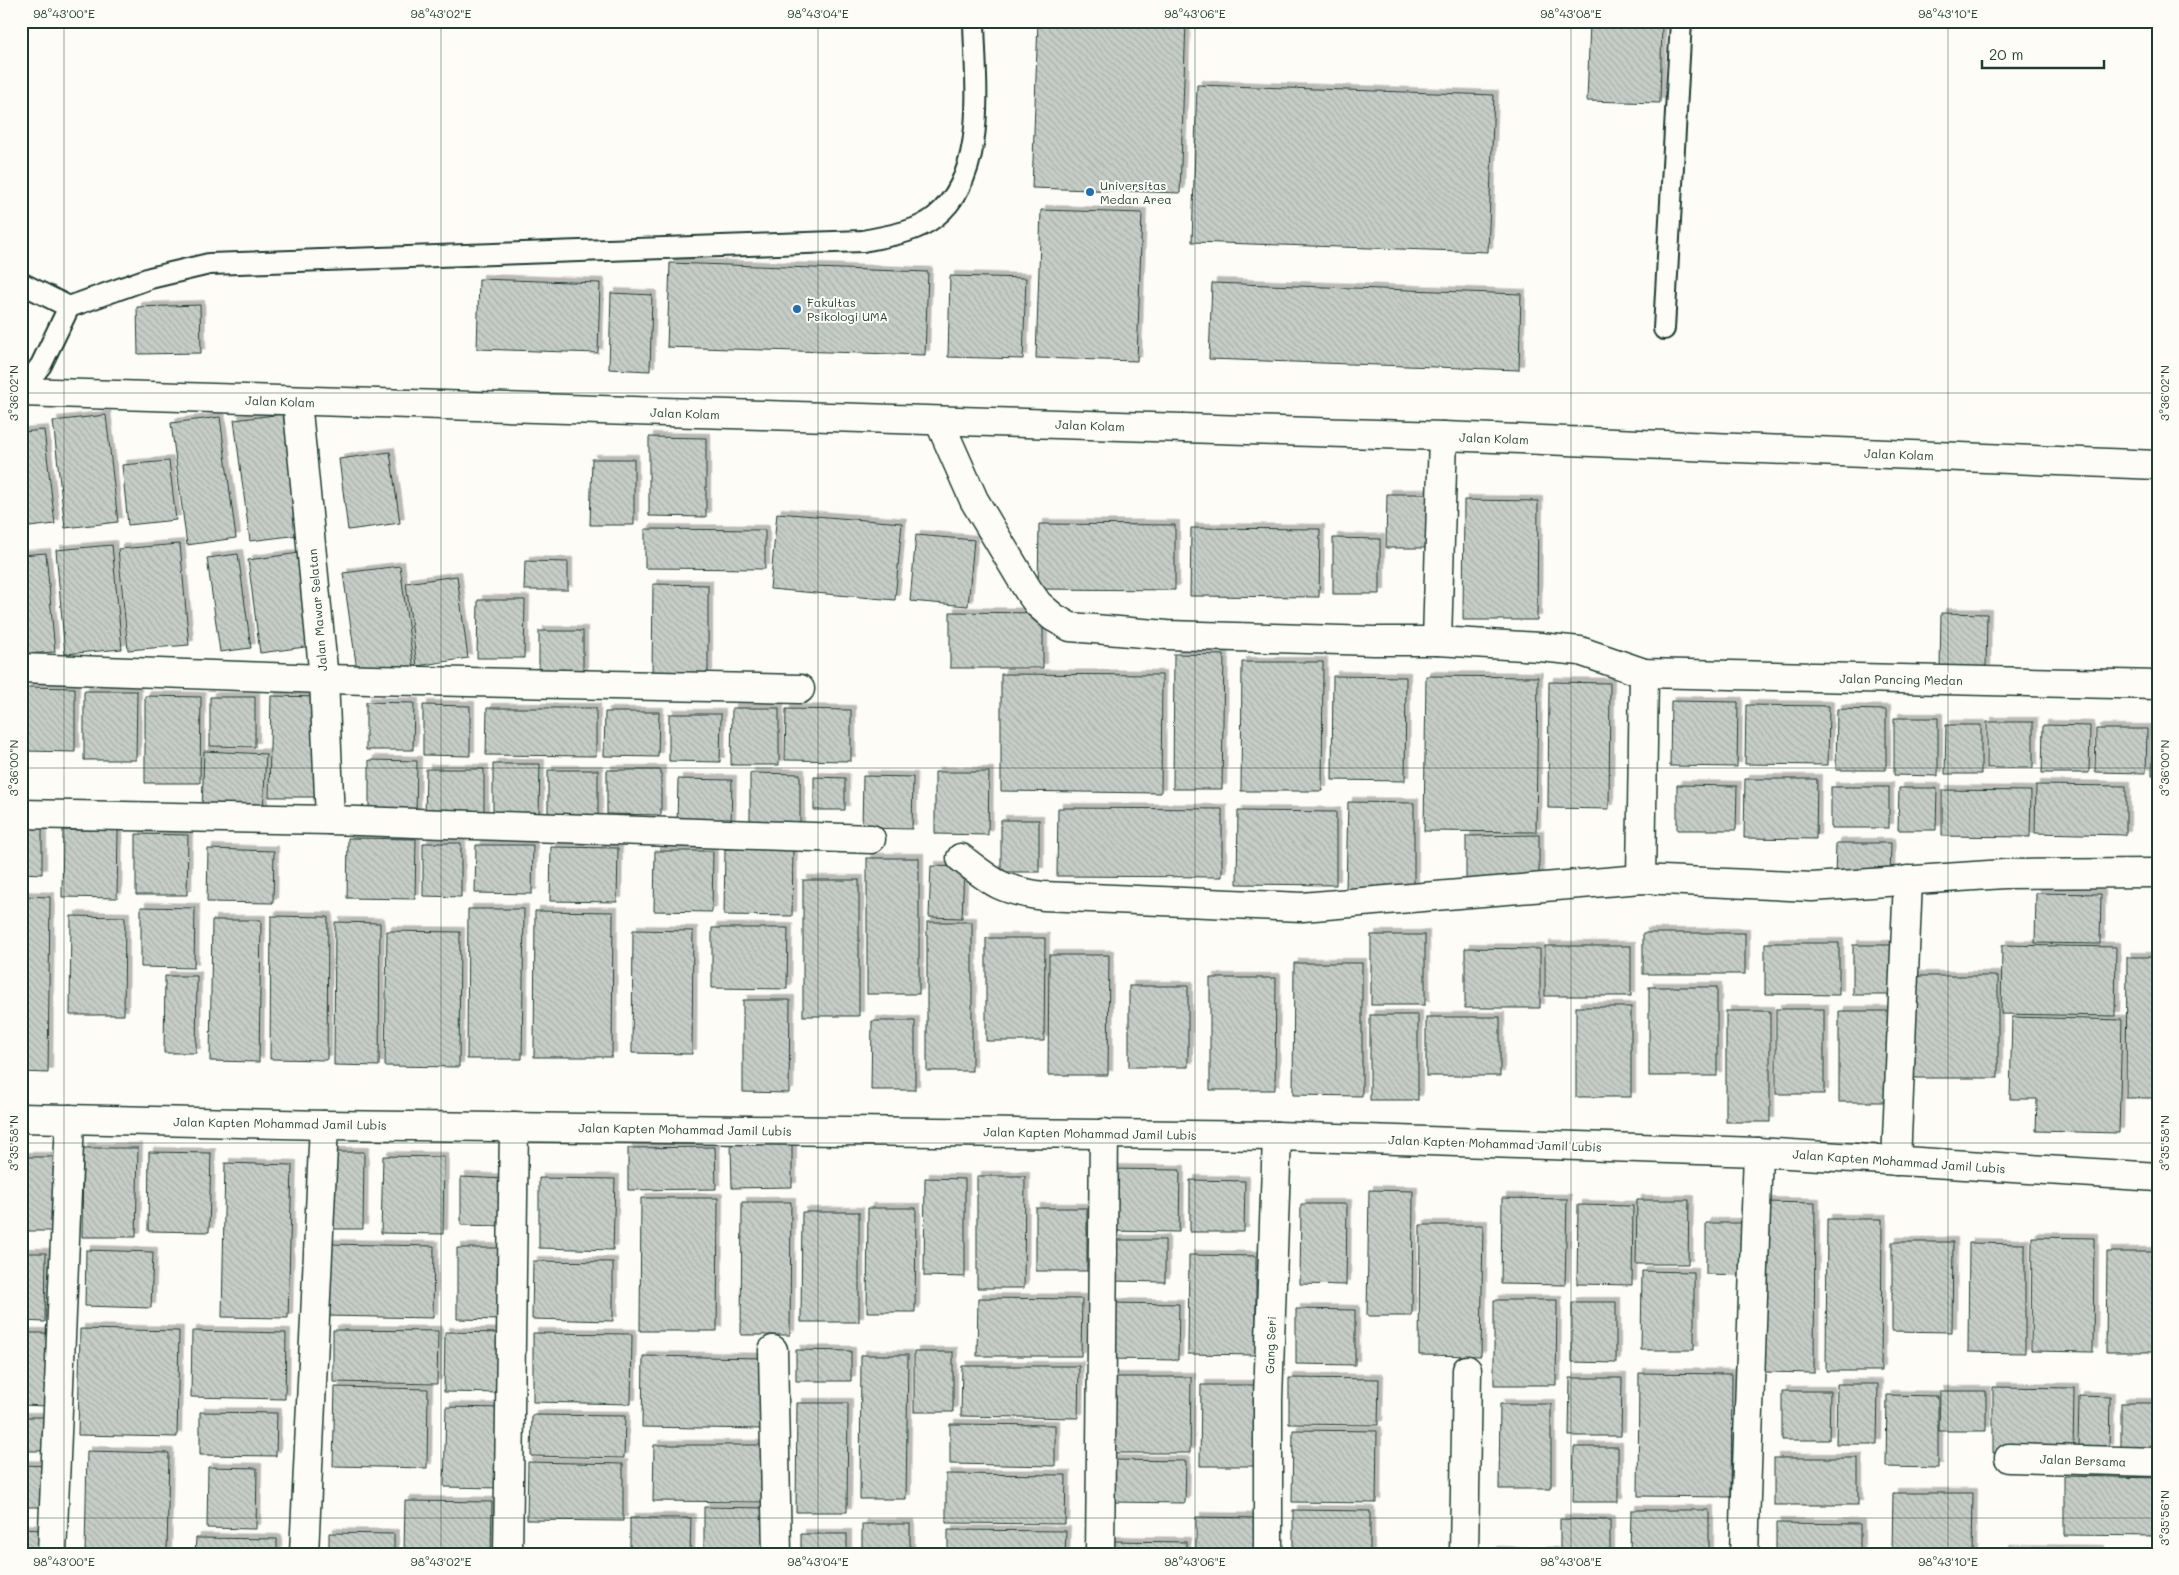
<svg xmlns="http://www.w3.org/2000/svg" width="2179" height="1575" font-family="Mali,sans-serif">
<defs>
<pattern id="building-back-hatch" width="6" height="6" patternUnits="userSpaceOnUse" patternTransform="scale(1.25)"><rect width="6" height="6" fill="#c6cdc7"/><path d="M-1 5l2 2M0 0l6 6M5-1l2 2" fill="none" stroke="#aab1ac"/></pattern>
<filter id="shadow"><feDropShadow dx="4.5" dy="-4.5" stdDeviation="0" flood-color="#0004"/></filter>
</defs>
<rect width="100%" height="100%" fill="#fdfcf7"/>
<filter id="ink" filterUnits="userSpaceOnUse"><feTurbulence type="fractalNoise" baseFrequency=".02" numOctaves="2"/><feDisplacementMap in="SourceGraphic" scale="10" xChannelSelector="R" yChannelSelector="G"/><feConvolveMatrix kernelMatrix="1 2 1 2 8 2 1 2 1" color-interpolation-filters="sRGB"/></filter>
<g filter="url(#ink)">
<g fill="url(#building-back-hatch)" stroke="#1f3d34" filter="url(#shadow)">
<path d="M1038,21H1186L1180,193L1032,188Z"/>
<path d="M1590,21H1662L1660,103L1587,101Z"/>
<path d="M1197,85L1494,95L1488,252L1192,242Z"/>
<path d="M1041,210L1142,213L1137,361L1036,358Z"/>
<path d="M670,263L928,272L925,355L667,347Z"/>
<path d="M950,276L1026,278L1023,359L948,357Z"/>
<path d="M479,279L600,283L598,353L477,349Z"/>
<path d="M1212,283L1521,294L1519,370L1209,359Z"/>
<path d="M611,293L652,295L650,371L609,369Z"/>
<path d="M200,305L201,353L138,354L137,307Z"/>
<path d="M283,414L299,535L250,541L234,420Z"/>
<path d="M106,415L118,522L65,528L53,421Z"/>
<path d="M220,417L236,538L187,545L171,423Z"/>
<path d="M44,430L55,524L21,528V432Z"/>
<path d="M649,437L706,438V517L649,516Z"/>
<path d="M390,452L400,523L348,530L339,459Z"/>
<path d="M592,459H634V525H590Z"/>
<path d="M169,461L176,520L128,525L122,465Z"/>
<path d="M1387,494H1430V548H1386Z"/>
<path d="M1464,500L1538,501L1537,620H1463Z"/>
<path d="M777,513L902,523L895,600L770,589Z"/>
<path d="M1039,524L1175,525V590L1038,589Z"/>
<path d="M1191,528L1320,529L1319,597L1190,596Z"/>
<path d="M645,529L765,530V569L645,568Z"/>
<path d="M916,535L974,540L968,606L910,601Z"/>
<path d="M1333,538L1380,539V594H1333Z"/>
<path d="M180,544L189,645L128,650L118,549Z"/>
<path d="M112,545L122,649L65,654L56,550Z"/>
<path d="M307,552L320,645L260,653L248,560Z"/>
<path d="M46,553L55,652L26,654L21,601V555Z"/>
<path d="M238,554L251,648L220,652L207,558Z"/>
<path d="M525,561L568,562V590H524Z"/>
<path d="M400,566L414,670L358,677L343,573Z"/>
<path d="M457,576L468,658L417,666L406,583Z"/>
<path d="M653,584L708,585V675H652Z"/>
<path d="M478,600H525L524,658H477Z"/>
<path d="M950,612L1043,613V668H950Z"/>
<path d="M1941,613L1987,614L1986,669L1940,668Z"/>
<rect x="539" y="631" width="44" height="43"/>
<path d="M1174,654L1224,655L1222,789H1173Z"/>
<path d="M1242,662H1323L1322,791H1241Z"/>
<path d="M1001,674L1162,675L1161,793L1001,791Z"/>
<path d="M1333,676L1406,677L1405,781L1332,780Z"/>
<path d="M1426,676L1538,677L1536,832L1424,831Z"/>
<path d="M1549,682L1610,683L1609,809L1548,808Z"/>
<path d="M26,687L75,688V752L25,751Z"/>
<path d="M84,691H137L136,760H84Z"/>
<path d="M145,696L201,697L200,783H145Z"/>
<path d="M271,696L322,697L321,797H269Z"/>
<path d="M210,697H255V747L210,746Z"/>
<path d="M1671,701L1738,702L1737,767L1670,766Z"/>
<path d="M366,702L414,703L413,750H366Z"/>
<path d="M423,705L470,706V756L423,755Z"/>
<path d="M1746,705L1829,706L1828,765L1745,764Z"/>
<path d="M487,708H596V756L486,755Z"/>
<path d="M732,708H779V765H731Z"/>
<path d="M786,709L851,710V761L785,760Z"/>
<path d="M1837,709L1886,710V770H1836Z"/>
<path d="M605,712H659L658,757L604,756Z"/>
<path d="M669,714H721L720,762L669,761Z"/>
<path d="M1894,718H1938V776L1894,775Z"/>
<rect x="1987" y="722" width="46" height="46"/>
<path d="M2153,724H2158V775H2152Z"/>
<path d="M1946,725H1981V774H1945Z"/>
<path d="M2043,725L2090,726L2089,773H2042Z"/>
<path d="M2096,729H2147L2146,773L2095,772Z"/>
<path d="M204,751L266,754L263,812L202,810Z"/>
<path d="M369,760L417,761L416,816H369Z"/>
<path d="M493,764H540L539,817H493Z"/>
<path d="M426,769H484V821L425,820Z"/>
<path d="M548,770H598V819L548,818Z"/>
<path d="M607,770H661V815L607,814Z"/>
<path d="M935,772H989L988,835L935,834Z"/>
<path d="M750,773L800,774V830L750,829Z"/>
<path d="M863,776L913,777L912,829L862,828Z"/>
<path d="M814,777L845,778V810H814Z"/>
<path d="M678,779L732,780L731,824H677Z"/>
<path d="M1745,779H1817L1816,839L1744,838Z"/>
<path d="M1677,785L1737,786L1736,830H1677Z"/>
<path d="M2036,785L2126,786V835L2035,833Z"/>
<rect x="1831" y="787" width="58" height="41"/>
<path d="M1899,788H1937L1936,830H1898Z"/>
<path d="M1942,790L2031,791L2030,837L1942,836Z"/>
<path d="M1348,802L1414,803V891H1346Z"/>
<path d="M1058,808L1222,809V877L1057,876Z"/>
<path d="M1238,811L1336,812V885L1237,884Z"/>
<rect x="1001" y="820" width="38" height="52"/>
<path d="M21,828H42V874L21,873Z"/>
<path d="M63,830H118L117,898L62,897Z"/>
<path d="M136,834L188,835L187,895H136Z"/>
<path d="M1539,835V884L1466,885V836Z"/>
<path d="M348,838L416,839L415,899L347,898Z"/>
<path d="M423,843H461V897L423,896Z"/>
<path d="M1836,843H1891L1890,878L1835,877Z"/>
<path d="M476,845H533L532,894L475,893Z"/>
<path d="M551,847L618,848L617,902L550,901Z"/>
<path d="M208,849L274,851L273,903L207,902Z"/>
<path d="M725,849H793L792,916L724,915Z"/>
<path d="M655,851H713L712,912L654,911Z"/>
<rect x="867" y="858" width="52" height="136"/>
<path d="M931,866L964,867L962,918L929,917Z"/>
<rect x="803" y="880" width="56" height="136"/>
<path d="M2036,893L2101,894L2100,944L2035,943Z"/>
<path d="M21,896L50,897L48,1073L21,1072Z"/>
<path d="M141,907L195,908L194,968L141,967Z"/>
<path d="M468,909H524L522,1059H467Z"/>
<path d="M535,911L613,912L612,1057H534Z"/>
<path d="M71,916L125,917L124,1015H70Z"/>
<path d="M271,916L328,917L327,1060L270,1059Z"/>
<path d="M212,920H261L259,1062L210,1061Z"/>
<path d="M335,922L380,923L379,1066L334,1065Z"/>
<rect x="927" y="922" width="45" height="149"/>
<path d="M712,928H788L787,989L712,988Z"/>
<path d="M633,930L693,931L692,1054L632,1053Z"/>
<path d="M387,931L460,932L459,1067L385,1066Z"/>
<rect x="1643" y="933" width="102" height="41"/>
<rect x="1371" y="935" width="54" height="70"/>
<path d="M986,938H1045L1044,1041H986Z"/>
<path d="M1765,943H1839V995L1765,994Z"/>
<rect x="1853" y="945" width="49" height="50"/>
<path d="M2002,945L2116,947L2115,1016L2001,1014Z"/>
<rect x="1545" y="946" width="86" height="50"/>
<path d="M1465,948L1540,949V1008H1465Z"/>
<path d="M1049,955H1109L1108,1075H1048Z"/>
<path d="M2127,957H2158V1098H2126Z"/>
<path d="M1294,963H1362V1096L1293,1095Z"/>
<path d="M165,976H197L196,1053H164Z"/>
<rect x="1914" y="976" width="84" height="102"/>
<path d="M1210,978H1276L1275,1090H1210Z"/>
<rect x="1129" y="986" width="59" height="81"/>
<rect x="1649" y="987" width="68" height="89"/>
<path d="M743,1000H790L789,1093L743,1092Z"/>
<rect x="1576" y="1007" width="55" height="90"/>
<rect x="1776" y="1009" width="48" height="85"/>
<rect x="1726" y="1011" width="44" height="111"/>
<rect x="1839" y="1011" width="56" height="91"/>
<rect x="1370" y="1015" width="48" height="85"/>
<rect x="1426" y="1017" width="74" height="59"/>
<path d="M2012,1017L2122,1020L2119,1133L2036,1131L2037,1099H2010Z"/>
<path d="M872,1021H915V1090H871Z"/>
<path d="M792,1142V1187L732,1188L731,1143Z"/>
<path d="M715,1147L716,1189L628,1190V1148Z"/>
<path d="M83,1148H138L136,1237H82Z"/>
<path d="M149,1152L211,1153L209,1232L148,1231Z"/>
<path d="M327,1152H364L363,1229H326Z"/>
<path d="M383,1156L444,1157L443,1234L381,1233Z"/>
<path d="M21,1157H59L58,1231H21Z"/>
<path d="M225,1163L292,1165L288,1318L222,1317Z"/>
<path d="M1107,1169L1180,1170L1179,1232L1106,1231Z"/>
<path d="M977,1176H1025L1024,1288H977Z"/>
<path d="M461,1177L505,1179V1226L461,1225Z"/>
<path d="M539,1178L615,1179L613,1250L539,1248Z"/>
<path d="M925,1178L965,1179V1277L924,1276Z"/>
<path d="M1190,1180L1245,1181L1244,1232H1190Z"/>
<path d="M1369,1190L1413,1191L1412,1316H1367Z"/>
<path d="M641,1198H718L717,1331H640Z"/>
<path d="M1502,1198L1567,1199L1565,1285L1501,1284Z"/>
<path d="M1637,1200H1689L1688,1264H1636Z"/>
<path d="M742,1202H791L790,1335H741Z"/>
<path d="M1765,1202L1815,1203L1814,1373L1764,1372Z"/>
<path d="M1301,1204H1347L1346,1285L1300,1284Z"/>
<path d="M1578,1205L1633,1206L1632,1285L1577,1284Z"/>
<path d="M868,1208H916L915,1312H867Z"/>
<rect x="1036" y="1208" width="51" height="63"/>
<path d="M802,1212H859V1322H801Z"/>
<path d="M1827,1219H1882L1881,1371H1826Z"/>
<path d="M1706,1223H1743L1742,1275L1706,1274Z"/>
<path d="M1420,1225H1483L1481,1356L1419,1355Z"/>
<path d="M2032,1237L2094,1238L2093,1352L2031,1351Z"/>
<path d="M1112,1240H1165V1282L1112,1281Z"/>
<path d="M1892,1242H1953L1952,1332L1892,1331Z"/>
<path d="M1969,1243L2025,1244V1353L1968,1352Z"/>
<path d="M327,1244L434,1246L433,1318L326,1316Z"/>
<path d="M457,1248H502L501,1320L457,1319Z"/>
<path d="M86,1250L153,1252L151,1308L85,1306Z"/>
<path d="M2107,1252H2153V1352H2106Z"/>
<path d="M21,1253H46L45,1322L21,1321Z"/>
<path d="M1189,1255L1256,1256V1355L1188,1354Z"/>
<path d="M533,1261L613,1262V1321L532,1319Z"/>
<path d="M1642,1271L1694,1272V1350H1641Z"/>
<path d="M978,1298L1082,1299L1081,1356H977Z"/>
<path d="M1494,1300H1557L1556,1385H1494Z"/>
<path d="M1572,1302H1616V1363L1572,1362Z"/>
<path d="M1109,1303L1179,1304L1178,1360L1108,1359Z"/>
<path d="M1296,1309L1355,1310V1365L1296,1364Z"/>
<path d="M80,1329L179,1331L177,1437L78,1435Z"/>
<path d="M333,1330L438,1331L437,1384L333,1382Z"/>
<path d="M192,1331L286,1333L285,1399L191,1397Z"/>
<path d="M445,1332L503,1333L502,1393L444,1392Z"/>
<path d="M21,1333H48L47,1406L21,1405Z"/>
<path d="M533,1333L632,1334L631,1404L533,1402Z"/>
<path d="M796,1350L851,1351V1381H796Z"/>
<rect x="914" y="1352" width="39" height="60"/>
<path d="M861,1355H908L906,1499H860Z"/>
<path d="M643,1356L763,1358L762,1429L642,1427Z"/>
<path d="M962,1366H1079L1078,1418L961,1416Z"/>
<path d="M1639,1373L1732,1374L1731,1497L1638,1496Z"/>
<path d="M1109,1377H1191L1190,1453H1108Z"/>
<path d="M1289,1378L1379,1379L1378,1425L1289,1424Z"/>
<path d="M1570,1378H1622L1621,1436H1569Z"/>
<path d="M1837,1384H1878L1877,1444H1836Z"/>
<path d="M1201,1385H1256V1466H1200Z"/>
<path d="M335,1387L428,1389L427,1468L333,1466Z"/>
<path d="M1993,1387L2074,1388L2073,1453H1993Z"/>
<path d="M1782,1391H1830L1829,1440H1782Z"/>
<path d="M1940,1391H1986V1431H1939Z"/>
<path d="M1887,1395L1938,1396V1468L1886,1467Z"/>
<path d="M2079,1396L2110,1397L2109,1448H2078Z"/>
<path d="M797,1403H848L847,1512H796Z"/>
<rect x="2121" y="1403" width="37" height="46"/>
<path d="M1500,1404H1551V1489H1499Z"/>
<path d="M446,1407L503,1408L501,1488L444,1487Z"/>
<path d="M200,1412L277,1413L276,1456L200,1455Z"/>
<path d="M532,1415L625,1416L624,1458L531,1456Z"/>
<path d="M21,1417H51L50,1451H21Z"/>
<path d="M950,1424L1055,1425V1466L950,1464Z"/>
<path d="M1293,1430L1377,1431L1376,1503L1292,1502Z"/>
<path d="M654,1445H762V1502L653,1501Z"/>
<path d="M1574,1447H1618V1502H1573Z"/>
<path d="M87,1451L169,1453L167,1554H85Z"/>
<rect x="1774" y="1458" width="84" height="47"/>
<path d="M1112,1460L1186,1461L1185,1503L1111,1502Z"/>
<path d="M528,1462L623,1464V1521L527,1520Z"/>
<path d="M21,1465L50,1466V1507H21Z"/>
<path d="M208,1467L257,1468L256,1529L207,1528Z"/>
<path d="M946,1474L1066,1475L1065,1524L946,1523Z"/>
<path d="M2064,1476L2158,1478V1536L2064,1535Z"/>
<path d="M1893,1493H1973L1972,1554H1892Z"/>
<path d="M405,1501L492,1502L491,1554H404Z"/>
<path d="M704,1507L766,1508L765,1554H704Z"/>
<path d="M1293,1510L1370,1511V1554H1293Z"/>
<path d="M1631,1510H1709V1554H1630Z"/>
<path d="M1196,1517L1258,1518V1554H1196Z"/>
<path d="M630,1518H691L690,1554H630Z"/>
<path d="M1560,1519L1610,1520V1554H1560Z"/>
<path d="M1776,1523L1860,1524V1554H1776Z"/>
<rect x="862" y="1524" width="48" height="30"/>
<path d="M21,1529L42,1530V1554H21Z"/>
<path d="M948,1530L1066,1531L1065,1554H948Z"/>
<path d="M329,1533L394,1534V1554H329Z"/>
<rect x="801" y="1534" width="46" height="20"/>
<path d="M196,1538L277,1539V1554H195Z"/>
<path d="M1110,1541L1186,1542V1554H1110Z"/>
<path d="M2005,1549L2100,1550V1554H2005Z"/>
<path d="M1492,1551L1553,1552V1554H1492Z"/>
</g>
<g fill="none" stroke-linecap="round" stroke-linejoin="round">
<defs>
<g id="lane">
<path d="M21,283L69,307L150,278L209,264L863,241C887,236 915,233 935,217C989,174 975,83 974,21"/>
<path d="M1664,329L1681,21"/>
<path d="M21,391L41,365L69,307"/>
</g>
<g id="street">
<path d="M21,392L1443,436L2158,465"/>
<path d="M297,401L324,679L330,820"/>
<path d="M939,421L974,500L1028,590L1038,604L1053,617L1070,627L1167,635L1374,641H1437L1540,647L1580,651L1644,673L2158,685"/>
<path d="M1437,641L1443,436"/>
<path d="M21,668L324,679L800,689"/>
<path d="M21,814L330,820L871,839"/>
<path d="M961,858C993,883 1001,890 1043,896L1302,907L1641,879L1812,887L2004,874L2158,873"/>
<path d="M1641,879L1644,673"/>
<path d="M21,1118L324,1125L1277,1136L1758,1152L2158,1177"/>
<path d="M1896,1161L1908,880"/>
<path d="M773,1350L777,1554"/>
<path d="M2009,1458L2158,1462"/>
<path d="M52,1554L70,1119"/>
<path d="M304,1554L324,1125"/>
<path d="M508,1554L514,1127"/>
<path d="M1100,1554L1104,1133"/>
<path d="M1268,1554V1399L1277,1136"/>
<path d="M1464,1554L1467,1370"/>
<path d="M1744,1554L1758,1152"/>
</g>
</defs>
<use href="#lane" stroke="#1f3d34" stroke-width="24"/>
<use href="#street" stroke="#1f3d34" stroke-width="31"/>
<use href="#lane" stroke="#fdfcf7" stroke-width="20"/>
<use href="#street" stroke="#fdfcf7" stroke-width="28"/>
</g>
</g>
<path fill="none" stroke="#1f3d34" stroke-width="1" stroke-opacity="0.45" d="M64,21V1554M441,21V1554M818,21V1554M1195,21V1554M1571,21V1554M1948,21V1554M21,393H2158M21,768H2158M21,1143H2158M21,1518H2158"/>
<g fill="#1f6fb2" stroke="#fdfcf7" stroke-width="2">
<circle cx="1090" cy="192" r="5"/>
<circle cx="797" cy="309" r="5"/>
</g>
<g text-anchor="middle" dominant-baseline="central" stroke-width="4" stroke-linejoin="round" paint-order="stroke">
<g font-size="12" fill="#1f3d34" stroke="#fdfcf7" text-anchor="start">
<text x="1100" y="185">Universitas<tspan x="1100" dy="14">Medan Area</tspan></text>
<text x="807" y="302">Fakultas<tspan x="807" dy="14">Psikologi UMA</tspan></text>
</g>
<g font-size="12" fill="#1f3d34" stroke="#fdfcf7">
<text transform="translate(280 401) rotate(2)">Jalan Kolam</text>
<text transform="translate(685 413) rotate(2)">Jalan Kolam</text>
<text transform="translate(1090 425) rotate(2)">Jalan Kolam</text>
<text transform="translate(1494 438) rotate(2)">Jalan Kolam</text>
<text transform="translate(1899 454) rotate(2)">Jalan Kolam</text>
<text transform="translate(317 610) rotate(-95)">Jalan Mawar Selatan</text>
<text transform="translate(1901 679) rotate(1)">Jalan Pancing Medan</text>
<text transform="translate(280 1123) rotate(1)">Jalan Kapten Mohammad Jamil Lubis</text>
<text transform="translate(685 1129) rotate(1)">Jalan Kapten Mohammad Jamil Lubis</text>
<text transform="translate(1090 1133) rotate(1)">Jalan Kapten Mohammad Jamil Lubis</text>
<text transform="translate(1495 1143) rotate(2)">Jalan Kapten Mohammad Jamil Lubis</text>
<text transform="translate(1899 1161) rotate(4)">Jalan Kapten Mohammad Jamil Lubis</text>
<text transform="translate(1270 1345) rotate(-88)">Gang Seri</text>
<text transform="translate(2083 1460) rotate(2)">Jalan Bersama</text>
</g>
</g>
<rect width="2179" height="1575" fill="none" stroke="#fdfcf7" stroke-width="55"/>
<path d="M1982 60v8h122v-8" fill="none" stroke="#1f3d34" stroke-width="2.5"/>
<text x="1989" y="60" font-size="15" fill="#1f3d34" stroke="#fdfcf7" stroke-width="4" paint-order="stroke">20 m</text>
<rect x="28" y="28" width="2124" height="1520" fill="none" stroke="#1f3d34" stroke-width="2"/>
<g font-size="12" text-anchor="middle" fill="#1f3d34">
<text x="64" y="18">98°43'00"E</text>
<text x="441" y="18">98°43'02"E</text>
<text x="818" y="18">98°43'04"E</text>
<text x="1195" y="18">98°43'06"E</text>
<text x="1571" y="18">98°43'08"E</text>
<text x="1948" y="18">98°43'10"E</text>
<text transform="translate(14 393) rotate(-90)" y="4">3°36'02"N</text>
<text transform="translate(2165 393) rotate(-90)" y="4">3°36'02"N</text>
<text transform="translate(14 768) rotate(-90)" y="4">3°36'00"N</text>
<text transform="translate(2165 768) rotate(-90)" y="4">3°36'00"N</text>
<text transform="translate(14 1143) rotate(-90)" y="4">3°35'58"N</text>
<text transform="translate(2165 1143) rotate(-90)" y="4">3°35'58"N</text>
<text transform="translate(2165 1518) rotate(-90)" y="4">3°35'56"N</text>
<text x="64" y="1566">98°43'00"E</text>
<text x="441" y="1566">98°43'02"E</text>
<text x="818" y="1566">98°43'04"E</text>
<text x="1195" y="1566">98°43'06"E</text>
<text x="1571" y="1566">98°43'08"E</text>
<text x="1948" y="1566">98°43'10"E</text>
</g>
</svg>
